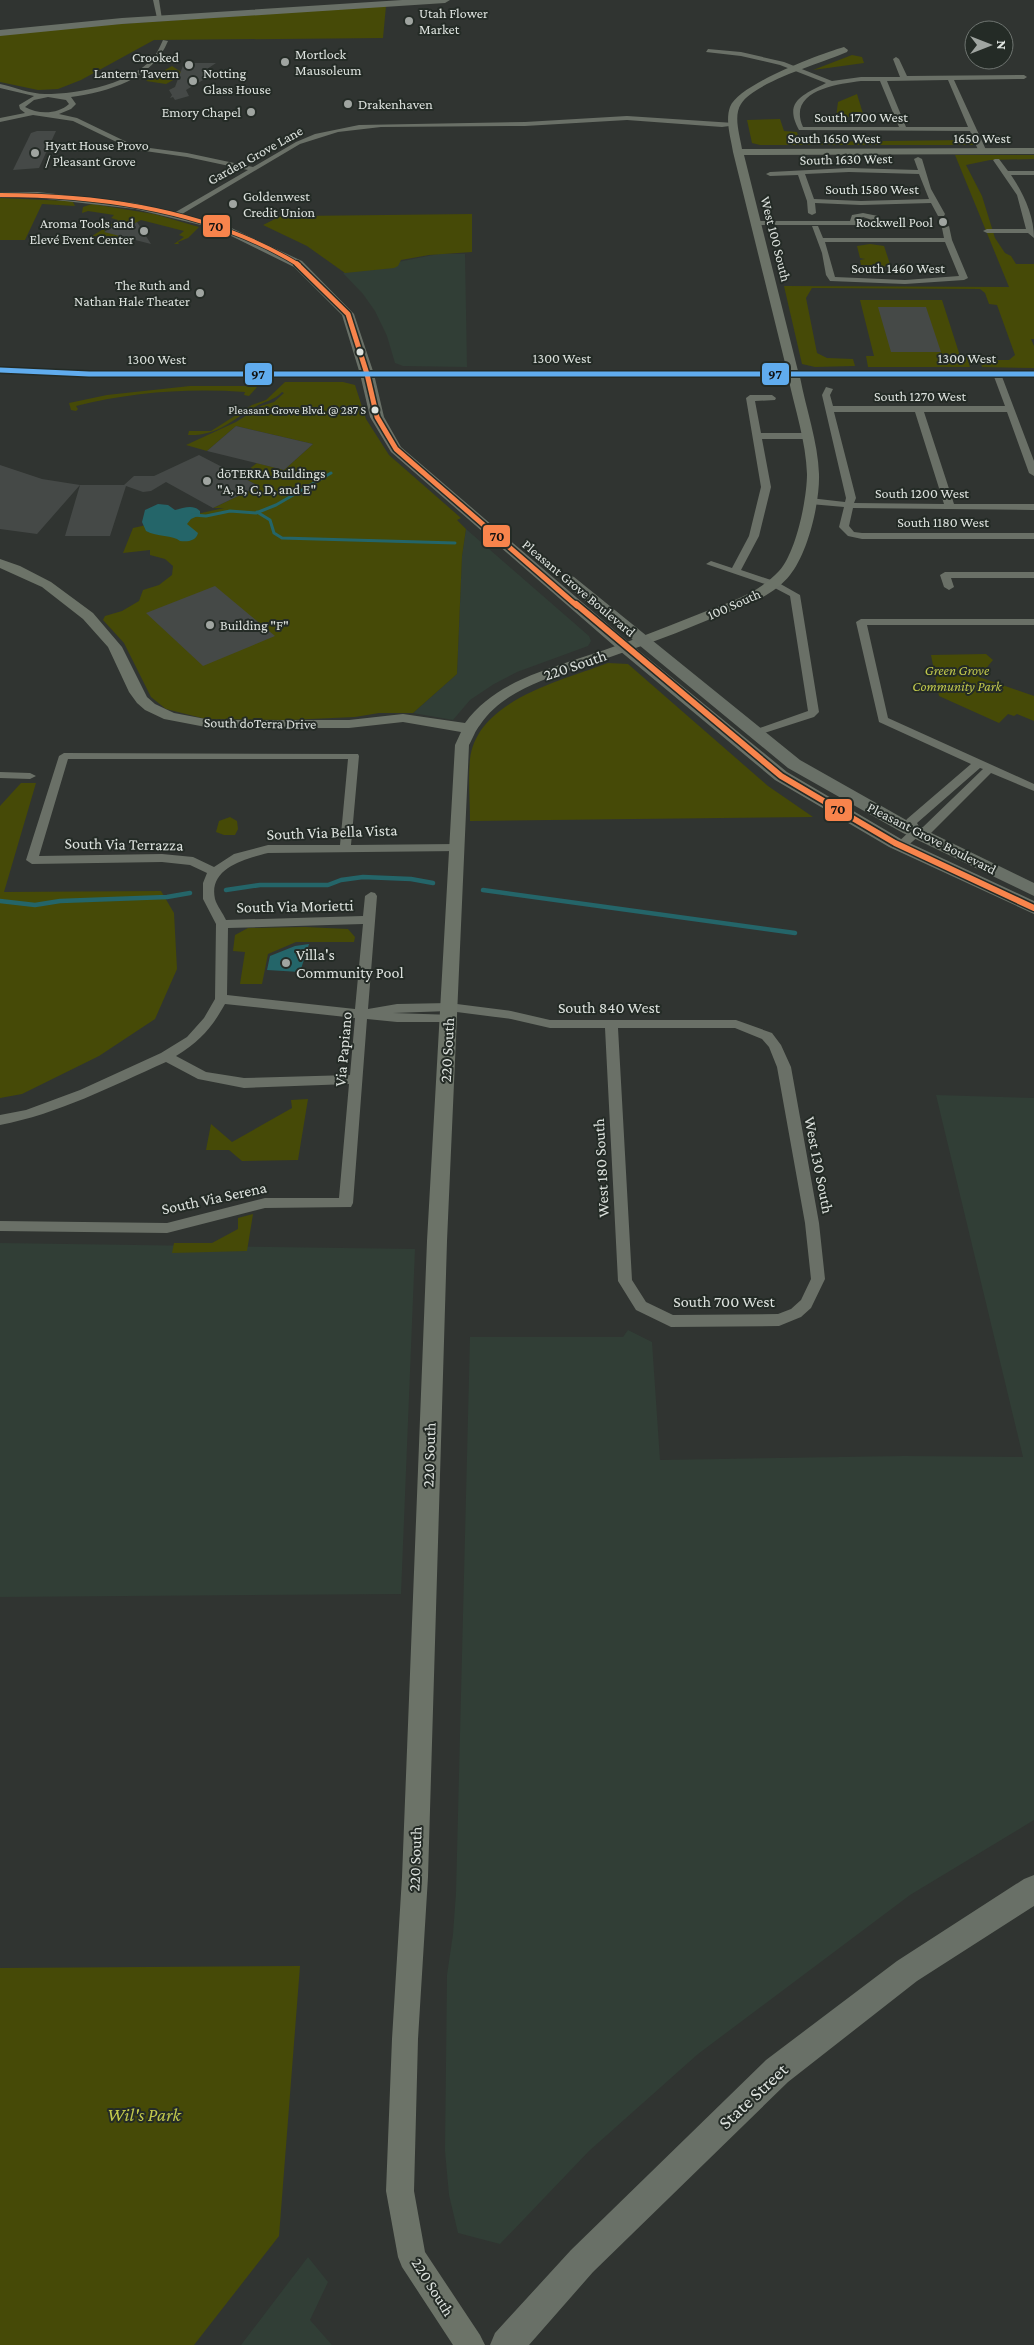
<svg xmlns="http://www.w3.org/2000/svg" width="1034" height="2345" font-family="'Crimson Pro',serif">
<rect width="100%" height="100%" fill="#303431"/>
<g fill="#313e36">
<path d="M438,254H465L467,367L403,366L395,363L387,336L375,311L363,294L343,273L366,269L388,268L398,262Z"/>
<path d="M466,529L589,636L591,641L588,646L517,672L494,684L470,700L453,720L413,713L457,674L462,556Z"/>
<path d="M936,1095L1034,1098V1820L910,1895L698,2054L589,2151L500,2244L458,2233L449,2195L445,2151L447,1975L453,1934L456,1893L470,1337H623L628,1330L652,1342L660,1460L904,1456L1023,1457Z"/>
<path d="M0,1243L415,1249L401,1594L0,1597Z"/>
<path d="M308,2257L328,2282L310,2320L332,2345H241Z"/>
</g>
<g fill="#464a07">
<path d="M386,6L383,38L154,40L81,80L58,89L38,90L0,82V35L60,28Z"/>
<path d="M852,55L862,57L864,63L813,70Z"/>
<path d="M172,66L184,74L166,84L146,81Z"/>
<path d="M857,94L864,117H836L838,102Z"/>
<path d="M780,119L784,131L797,132L800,142L972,140L974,145H760L752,143L747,120Z"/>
<path d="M955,155H1034V159L990,160L966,165L982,196L995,238L1005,253L1011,256L1016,264H1034V339H1031L1034,346V368L982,367L980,360H1009L1015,355L997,305L989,304L985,293L980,289L812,288L806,298L817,353L827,358L853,359L855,366L815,367L802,364L784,286L1009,287Z"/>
<path d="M0,198L68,201L73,202L75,206L42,204L25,240H0Z"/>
<path d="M92,204L154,214L199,227L188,238L178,242L179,244H174L184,237L179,235L184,231L141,220L132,225L121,222L104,231L124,237L92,236L118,220L111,218L114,215L88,211L82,213L83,207Z"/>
<path d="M287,213L298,216L472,214V252L429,255L401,260L398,266L394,268L345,273L307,246L263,225Z"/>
<path d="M870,244L884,246L891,267L861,265L860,260L865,259L860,258L857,246Z"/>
<path d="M860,300H942L960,356L967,357L970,367H868L866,356H874Z"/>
<path d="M285,382H343L355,385L366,419L389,455L461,518L457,520L466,529L462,556L457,674L413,713H379L355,717L288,720L206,719L166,709L151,697L124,643L103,620L105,616L122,611L139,601L143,590L159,585L172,575L173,566L165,559L150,555V550L123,553L133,528L224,508H213L259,486L240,476L257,463L284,470L313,444L236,426L207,451L186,445L236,422L261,406L274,402L284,393L282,392C274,401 264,401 255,407C230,421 218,436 188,435L189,431H211L252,405L266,400Z"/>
<path d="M190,386H258L249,396L244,395L245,392C188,388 132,392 76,406L78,409L76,411L71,410L69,403L107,395Z"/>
<path d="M986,654L993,660L979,677L1034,696V721L1017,714L1014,716L1008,714L999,723L939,696L931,655Z"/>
<path d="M608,663L628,664L768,786L813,817L470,821C470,801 468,779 470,759C477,700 561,681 608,663Z"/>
<path d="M21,783H36L4,892L161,891L174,913L177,969L155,1019L99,1056L22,1094L0,1098V806Z"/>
<path d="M230,817L237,821L238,829L235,835H224L216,832L219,821Z"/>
<path d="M305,927L348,929L355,937L354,942H296L268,954L262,984H240L245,952L233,951L235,935L248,928Z"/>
<path d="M308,1099L298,1160L242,1161L229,1150H206L211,1124L232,1142L292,1108L291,1100Z"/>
<path d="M253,1214L247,1251L172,1253L174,1243H212L238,1229V1218Z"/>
<path d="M300,1966L279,2236L194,2345H0V1968Z"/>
</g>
<g fill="#246569">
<path d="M158,504L168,505L175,510C184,508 193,504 200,511V515L191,519L187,524L198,533C196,541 188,542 180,541C173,535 157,537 146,531L142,522L145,510Z"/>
<path d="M309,944L300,972L267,970L270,956L295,946Z"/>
</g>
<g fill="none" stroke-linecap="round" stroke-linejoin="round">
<g stroke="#246569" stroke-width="3">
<path d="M257,512L270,520L274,533L282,538L455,543"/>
<path d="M193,515L206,516L230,511L256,513L276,505L331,473"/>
</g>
<g stroke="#246569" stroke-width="4.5">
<path d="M226,890L260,885H328L341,880L363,877L411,879L433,883"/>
<path d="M483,890L795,933"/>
<path d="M0,901L35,905L60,901L167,897L190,893"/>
</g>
</g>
<g fill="#454947">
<path d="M184,63H216L207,69L215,73L186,90L189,96L175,100L173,97L170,98L172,95L169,90L175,87Z"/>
<path d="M37,131H56L39,168L13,170L31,133Z"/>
<path d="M121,222L132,225L137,222L151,244L104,232Z"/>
<path d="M878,307H926L941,352H891Z"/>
<path d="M236,426L313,444L284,470L207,451Z"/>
<path d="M199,455L259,486L213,508L166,482L151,491L143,492L126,486L110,536H65L80,485L37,534L0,529V465L42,479L80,485H124L134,476H154Z"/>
<path d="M215,586L275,636L203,666L146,613Z"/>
</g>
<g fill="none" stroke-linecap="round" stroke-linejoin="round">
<g fill="#6a7067" fill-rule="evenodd">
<path d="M153,0H159L162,19L157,18Z"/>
<path d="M163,40L168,41C153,79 108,92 71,97L76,104L71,109L59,114L77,118L135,146L187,153L253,167L296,142L315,134L359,125L525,122L627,116L734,123L737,125L722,127L627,120L525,126L381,127L338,132L300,144L177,217H174V213L248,170L187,157L131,149L73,121L33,115L0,122V118L25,113L20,109L19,105L34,96L0,88V84C14,87 31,94 45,94C79,94 135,84 156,54C159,49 161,44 163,40ZM48,97L66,100L69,104C58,114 39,115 25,107L34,100Z"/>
<path d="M708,49L741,52L784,62L832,81L861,77H900L893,59L896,57L899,59L907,76L1024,75L1027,77L1024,79L954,80L987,152L983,154L979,152L970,131L799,130C783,101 803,95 826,83L780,65L741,56L706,52ZM948,80L968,127H906L887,81ZM861,81H880L899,127H803C787,91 836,84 861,81Z"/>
<path d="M918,157L922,159L931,189L945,214L944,216H938L931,203L861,205L815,203L816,213L812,215L808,213L807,201L798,175L770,176L766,174L770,172L849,168L918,170L914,159ZM849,172L919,174L929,199L861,201L814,199L805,174Z"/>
<path d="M995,159H999L1008,171H1034V175H1011C1024,194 1034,216 1034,238L1028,233H987L983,231L987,229H1026L1017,195L993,160Z"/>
<path d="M863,213L878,216L882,223L865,228L855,225H757L753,223L757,221H850L852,215ZM863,217L872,220L874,222L865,224L857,221Z"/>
<path d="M812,226H818L823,238H944L942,228L949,226L952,240L968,278L964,280L905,284L830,281L826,275L822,253ZM825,242H945L959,276L905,280L835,277Z"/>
<path d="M997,371L1001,374L1034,461V476L1029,473L1007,412H924L954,504H1034V510L853,508L849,526L854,532L862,533H1034V539H862L848,536L839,527L844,507L810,504L805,501L810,498L845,502L846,498L822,395L826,387L833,389L830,395L833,406H1005L993,374ZM834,412H915L944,504L854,503L856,498Z"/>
<path d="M772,395L776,398L775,400L755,401L761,433H806L810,436L806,439H762L771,487L759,536L741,570L777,582L800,595L819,712L814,717L755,736L751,735V731L808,711L790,596L771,586L706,564L711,561L732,568L749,536L761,487L746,398L750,395Z"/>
<path d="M945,572H1034V578H951L954,587L949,590L944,587L940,575Z"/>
<path d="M861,619H1034V625H867L888,718L1034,784V791L991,773L931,833L920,835L905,848H897L895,845L910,831L905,822L907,819L971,764L879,722L856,622ZM980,768L983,769L923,827L920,828L917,823Z"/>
<path d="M64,753L358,754L359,756L351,845L456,844L460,845L462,848L460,851L268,853C245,859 208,868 215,899C217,906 223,913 226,920L363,916L365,896L371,892L375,893L377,896L368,1009L397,1004L449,1003L511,1011L550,1020H736L772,1033L781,1045L791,1067L819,1223L825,1279L811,1308L801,1317L779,1326L671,1327L636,1310L618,1281L605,1028H550L511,1019L449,1011L393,1013L454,1015L455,1018L449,1022H397L367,1019L353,1203L351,1207L265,1208L167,1233L0,1231V1221L167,1223L265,1198H339L349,1084L244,1088L198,1079L166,1062C112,1086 58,1114 0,1125V1115L26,1110L80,1090L161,1053L187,1037L204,1018L215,999L216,924L203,899V883L207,873L190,865L162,862L32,864L26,860L59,756ZM68,759H348L340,845H268L234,854L214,867L193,857L162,854L39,856ZM363,924L355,1009L227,995L228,928ZM225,1004L355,1018L350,1075L244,1078L206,1072L176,1056C200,1041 211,1029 225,1004ZM618,1028H735L762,1039L769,1047L777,1067L805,1223L811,1279L801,1300L791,1309L778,1314L673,1315L646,1302L632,1280Z"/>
<path d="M0,772L30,773L36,776L30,779L0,778Z"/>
</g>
<path fill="#6c7368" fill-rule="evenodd" d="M844,47L848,50L847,52C822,63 754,82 741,104C733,116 740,136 742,149L1034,148V154L744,155L798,371H1034V377H800C806,409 818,442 819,474C820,502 808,553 790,575C771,599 736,609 708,620C665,638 621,654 576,668C542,680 501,693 480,725C475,731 473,738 469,745L447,1241L428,1877L418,2039L414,2191L425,2252L480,2335L485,2345H453L402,2267L398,2257L386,2191L392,2039L402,1877L427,1241L455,745L461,732L403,722L349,728H211L164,719L145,710L137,703L129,692L108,647L83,619L42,587L0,568V559L20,566L51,582L93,613L122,647L147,697L155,704L174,713L211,720H349L403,714L465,723C490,688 532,674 571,661C615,647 657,631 699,614C727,603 758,594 779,571C796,553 807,499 807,474C806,442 795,409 788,377H89L0,373V367L89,371H787L733,152C731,138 725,121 730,107C739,84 820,54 844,47Z"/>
<g fill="#697067" fill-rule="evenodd">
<path d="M402,0H450L445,3L122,24L0,36V30L122,18Z"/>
<path d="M0,192H38L135,203L225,225L302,261L354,314L374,374L384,417L401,447L632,645L787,772L901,839L1034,901V914L889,847L775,780L620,651L391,452L370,417L360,374L342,315L294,267L217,229L135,209L38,198H0Z"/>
<path d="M569,575L574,577L800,760L915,825L1034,883V896L903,833L788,768L564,583L561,580Z"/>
<path d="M1034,1875V1906L917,1981L788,2082L593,2272L529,2345H490L495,2333L571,2250L766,2060L897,1961L1024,1879Z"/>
</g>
<defs>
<path id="bus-1-far2" d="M0,195C101,195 211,211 299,265"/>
<path id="bus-1-far1" d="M297,264L348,314L367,374L377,417L396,449L577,606"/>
<path id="bus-1" d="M576,604L781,776L895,843L1034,908"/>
<path id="bus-2" d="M0,370L89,374H1034"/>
</defs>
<use href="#bus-1-far2" stroke="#242b26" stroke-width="5.5"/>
<use href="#bus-1-far1" stroke="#242b26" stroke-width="8"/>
<use href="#bus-1" stroke="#242b26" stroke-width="9"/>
<use href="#bus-2" stroke="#242b26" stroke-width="8"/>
<use href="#bus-1-far2" stroke="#f8844c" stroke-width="4"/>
<use href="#bus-1-far1" stroke="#f8844c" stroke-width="5"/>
<use href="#bus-1" stroke="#f8844c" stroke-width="6"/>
<use href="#bus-2" stroke="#60acee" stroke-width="5"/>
</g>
<g fill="#a0a5a1" stroke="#242b26" stroke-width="2">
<circle cx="409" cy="21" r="5"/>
<circle cx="285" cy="62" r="5"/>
<circle cx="189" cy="65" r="5"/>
<circle cx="193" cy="81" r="5"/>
<circle cx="348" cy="104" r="5"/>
<circle cx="251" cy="112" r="5"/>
<circle cx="35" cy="153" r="5"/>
<circle cx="233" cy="204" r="5"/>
<circle cx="943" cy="222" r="5"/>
<circle cx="144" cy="231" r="5"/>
<circle cx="200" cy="293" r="5"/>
<circle cx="207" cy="481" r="5"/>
<circle cx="210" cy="625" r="5"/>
<circle cx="286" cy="963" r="5"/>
</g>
<g fill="#dde2de" stroke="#242b26" stroke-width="2">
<circle cx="360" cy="352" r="4.5"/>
<circle cx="375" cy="410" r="4.5"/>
</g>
<g text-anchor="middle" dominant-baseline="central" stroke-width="4" stroke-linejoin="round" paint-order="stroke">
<g font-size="12" fill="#dde2de" stroke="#242b26" text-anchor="end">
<text x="366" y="410">Pleasant Grove Blvd. @ 287 S</text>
</g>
<g font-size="14" fill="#dde2de" stroke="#242b26" text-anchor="start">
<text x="419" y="13">Utah Flower<tspan x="419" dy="16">Market</tspan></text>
<text x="295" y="54">Mortlock<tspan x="295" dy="16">Mausoleum</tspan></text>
<text x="179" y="57" text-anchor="end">Crooked<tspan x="179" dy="16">Lantern Tavern</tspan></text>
<text x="203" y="73">Notting<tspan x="203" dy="16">Glass House</tspan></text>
<text x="358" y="104">Drakenhaven</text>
<text x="241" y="112" text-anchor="end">Emory Chapel</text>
<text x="45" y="145">Hyatt House Provo<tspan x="45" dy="16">/ Pleasant Grove</tspan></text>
<text x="243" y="196">Goldenwest<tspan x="243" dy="16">Credit Union</tspan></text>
<text x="933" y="222" text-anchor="end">Rockwell Pool</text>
<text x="134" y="223" text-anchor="end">Aroma Tools and<tspan x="134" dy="16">Elevé Event Center</tspan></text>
<text x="190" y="285" text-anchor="end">The Ruth and<tspan x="190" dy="16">Nathan Hale Theater</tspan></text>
<text x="217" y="473">dōTERRA Buildings<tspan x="217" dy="16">"A, B, C, D, and E"</tspan></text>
<text x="220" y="625">Building "F"</text>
</g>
<g font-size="14" fill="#dde2de" stroke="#242b26">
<text x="861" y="117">South 1700 West</text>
<text x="834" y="138">South 1650 West</text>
<text x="982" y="138">1650 West</text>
<text transform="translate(255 155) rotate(-29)">Garden Grove Lane</text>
<text transform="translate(846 159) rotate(-1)">South 1630 West</text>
<text x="872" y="189">South 1580 West</text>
<text transform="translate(776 239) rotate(76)">West 100 South</text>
<text x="898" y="268">South 1460 West</text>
<text x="562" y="358">1300 West</text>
<text x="967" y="358">1300 West</text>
<text x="157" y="359">1300 West</text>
<text x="920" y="396">South 1270 West</text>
<text x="922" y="493">South 1200 West</text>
<text x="943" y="522">South 1180 West</text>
<text transform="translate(579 588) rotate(40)">Pleasant Grove Boulevard</text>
<text transform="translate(734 604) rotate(-24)">100 South</text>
<text transform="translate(260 723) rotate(1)">South doTerra Drive</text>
<text transform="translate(932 838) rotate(27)">Pleasant Grove Boulevard</text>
</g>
<g font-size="14" font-style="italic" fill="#c0c74c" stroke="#242b26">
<text x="957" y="670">Green Grove<tspan x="957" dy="16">Community Park</tspan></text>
</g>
<g font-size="16" fill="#dde2de" stroke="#242b26">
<text transform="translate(575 665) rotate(-19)">220 South</text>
<text transform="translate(332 832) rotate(-2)">South Via Bella Vista</text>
<text transform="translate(124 844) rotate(1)">South Via Terrazza</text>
<text transform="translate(295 906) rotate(-1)">South Via Morietti</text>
<text x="609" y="1007">South 840 West</text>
<text transform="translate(343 1049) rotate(-85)">Via Papiano</text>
<text transform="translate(447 1050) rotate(-87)">220 South</text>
<text transform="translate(819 1165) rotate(79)">West 130 South</text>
<text transform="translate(601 1168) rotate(-93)">West 180 South</text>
<text transform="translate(214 1198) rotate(-12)">South Via Serena</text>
<text x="724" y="1301">South 700 West</text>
<text transform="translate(429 1455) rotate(-88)">220 South</text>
<text transform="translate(415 1859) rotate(-88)">220 South</text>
<text transform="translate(433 2287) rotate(58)">220 South</text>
</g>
<g font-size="16" fill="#dde2de" stroke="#242b26" text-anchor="start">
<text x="296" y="954">Villa's<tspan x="296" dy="18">Community Pool</tspan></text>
</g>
<g font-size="19" fill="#dde2de" stroke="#242b26">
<text transform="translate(753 2096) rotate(-43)">State Street</text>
</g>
<g font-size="19" font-style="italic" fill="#c0c74c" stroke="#242b26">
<text x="144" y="2114">Wil's Park</text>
</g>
</g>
<g stroke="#242b26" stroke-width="2">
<rect x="202" y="214" width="29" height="24" rx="5" fill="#f8844c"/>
<rect x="244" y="362" width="29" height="24" rx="5" fill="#60acee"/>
<rect x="761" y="362" width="29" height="24" rx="5" fill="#60acee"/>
<rect x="482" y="524" width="29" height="24" rx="5" fill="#f8844c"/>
<rect x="824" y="798" width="29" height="24" rx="5" fill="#f8844c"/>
</g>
<g font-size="14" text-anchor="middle" font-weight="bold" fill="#111">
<text x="216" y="231">70</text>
<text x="258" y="379">97</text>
<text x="775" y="379">97</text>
<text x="497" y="541">70</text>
<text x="838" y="814">70</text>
</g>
<g transform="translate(989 45) rotate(90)"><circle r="24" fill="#242b26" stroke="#6e7470"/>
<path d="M0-4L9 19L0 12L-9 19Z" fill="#a0a5a1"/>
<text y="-8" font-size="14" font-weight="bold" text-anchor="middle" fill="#dde2de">N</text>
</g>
</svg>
